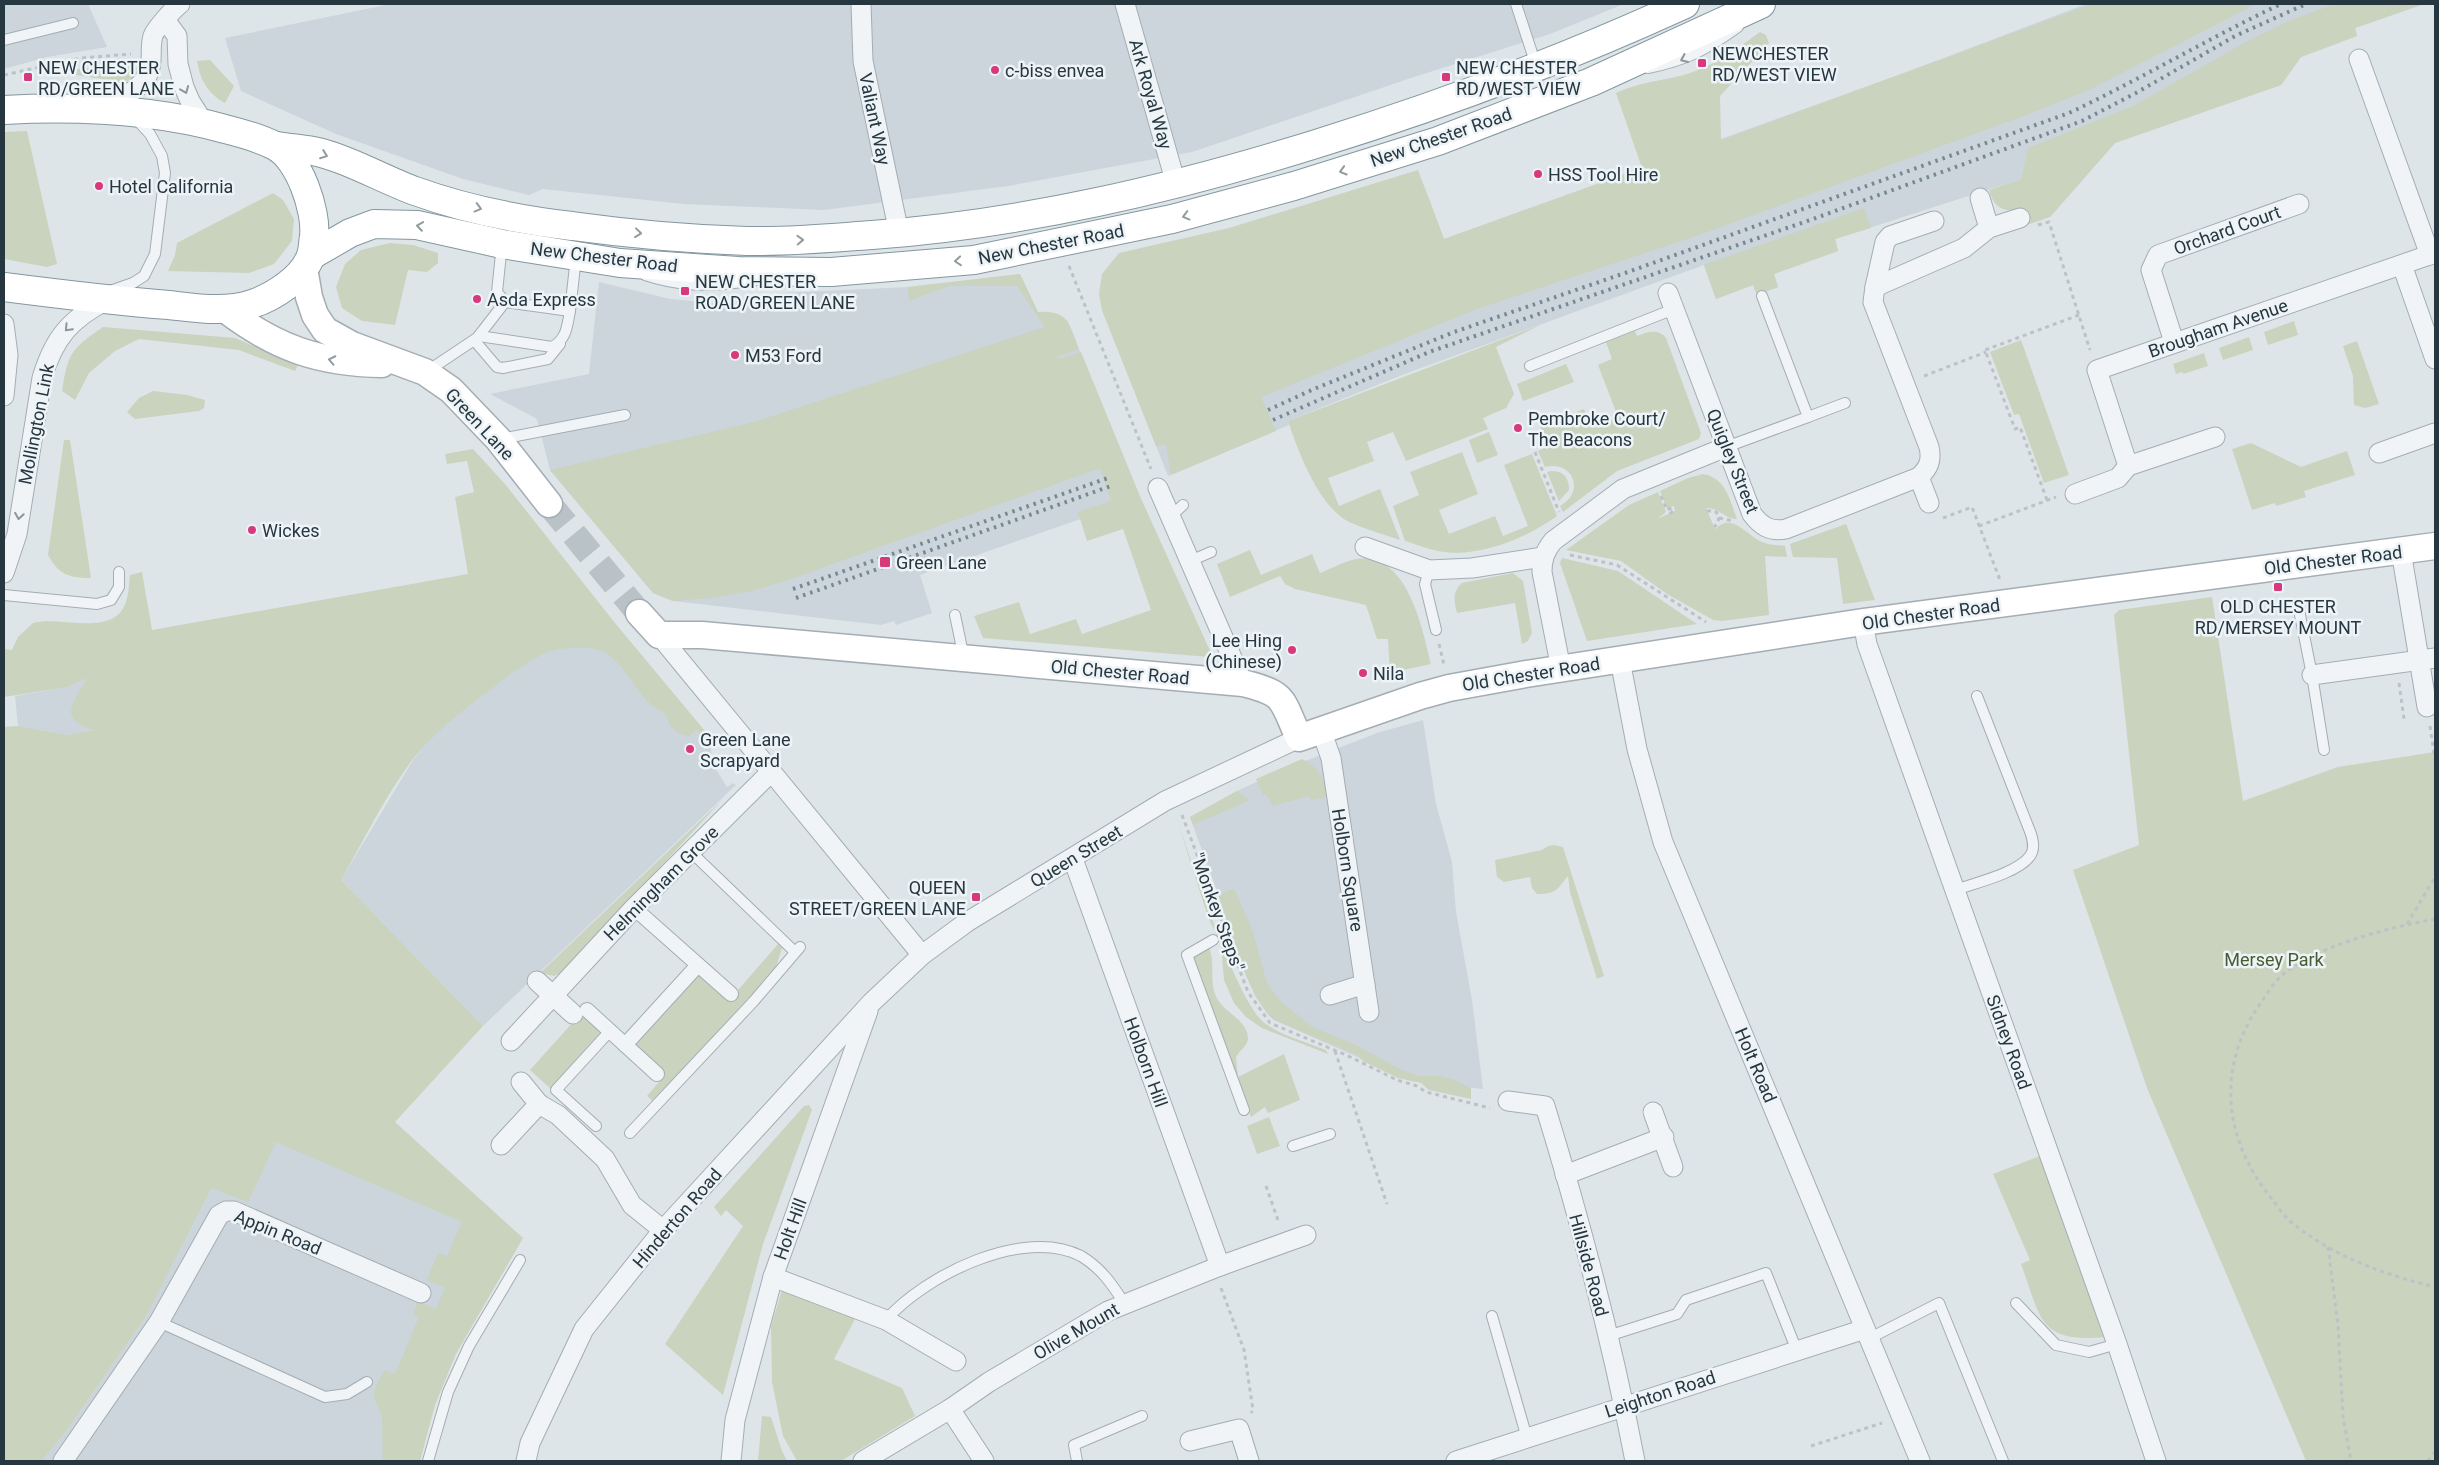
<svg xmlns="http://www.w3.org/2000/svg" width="2439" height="1465" font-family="Roboto,sans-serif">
<rect width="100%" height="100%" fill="#dee5e9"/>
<g fill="#cbd5db">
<path d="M4,4H88L107,47L47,57L4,69Z"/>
<path d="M391,4H1624L1550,34L1411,78L1192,152L1008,186L824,210L684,204L543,189L529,195L463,179L336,134L241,91L225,38Z"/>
<path d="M2086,4H2424L2355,28L2357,36L2301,57L2281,85L2115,143L2050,217L2028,149L2021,179L1835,239L1838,251L1774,274L1778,287L1757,295L1753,285L1716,299L1704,265L1402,375L1288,421L1289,425L1168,476L1102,310L1425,188L1444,239L1910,71Z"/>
<path d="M1020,274L1045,327L1067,320L1139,494L1115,507L920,575L932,613L896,625L894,621L881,625L673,601L653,593L550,470L537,419L490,394L589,374L599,282L670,299L716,303L781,293L908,287Z"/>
<path d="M478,491L710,746L714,766L727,787L733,783L736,785L483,1026L341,880L413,760L431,738L467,705L484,694L301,690L68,735L18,726L15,696L68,687L88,677L508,590Z"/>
<path d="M1423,720L1436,804L1452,862L1456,912L1472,1000L1483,1089L1411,1081L1274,1020L1269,1016L1255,996L1190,817L1237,791L1282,770L1377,733Z"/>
<path d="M260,1058L523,1238L387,1461H42L67,1430L145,1318Z"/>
</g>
<g fill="#c9d3be">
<path d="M2092,4H2256L2093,88L2026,115L1696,236L1477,309L1261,397L1276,431L1171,475L1166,444L1156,446L1102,310L1099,294L1102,274L1119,253L1229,228L1418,170L1444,239L1642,168L1616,93C1639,82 1662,81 1687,74C1714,66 1737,49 1760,32L1766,35L1769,43L1720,96L1721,140Z"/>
<path d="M2335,4H2424L2355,28L2357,36L2301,57L2281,85L2115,143L2050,217L2027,225L2022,209C2003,213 1994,208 1989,190L2021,179L2028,148L2133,106L2246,42L2291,20Z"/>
<path d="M210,60L234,86L225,103C208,94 200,80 197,61Z"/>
<path d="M121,66L141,67L136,75L121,85L111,84L102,79L76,75L77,69Z"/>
<path d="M27,131L57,264L47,267L4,259V132Z"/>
<path d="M273,193L283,200L294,219L292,241L274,264L249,273L168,271L175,255L177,243Z"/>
<path d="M1864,208L1871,228L1835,239L1838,251L1774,274L1778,287L1757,295L1753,285L1716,299L1704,265Z"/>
<path d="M390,243L413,245L438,253V263L427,272L408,270L395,325L362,321L342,308L336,287L345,264L361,250Z"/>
<path d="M1020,274L1038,312C1069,310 1069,324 1079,349L1053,358H1063L1081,352L1139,494L1211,653L1209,657L983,638L974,616L1019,602L1030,634L1076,619L1082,634L1151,610L1123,529L1087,541L1078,512L1111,501L1100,468L788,580L752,591L710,598L673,601L653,593L550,470L754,422L1045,327L1017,286H949L909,301L908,287Z"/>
<path d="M2294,321L2298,335L2268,345L2264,332Z"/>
<path d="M1540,325L1496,347L1514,394L1506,408L1483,418L1488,429L1406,461L1393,432L1367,442L1374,461L1328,478L1339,506L1380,489L1400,540C1383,534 1365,529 1349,522C1319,507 1298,451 1288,421Z"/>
<path d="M103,327L235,338L298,365L295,371L239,350L139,339L115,351L89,373L75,400L62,391C68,353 71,349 103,327Z"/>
<path d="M1635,331L1637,336C1647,332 1658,328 1666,338L1701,433L1699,439L1617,471L1563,512L1560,506C1586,492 1573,460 1545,467L1538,451L1549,446L1540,426L1584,409L1592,428L1618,417L1598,365L1612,359L1606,342Z"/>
<path d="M2249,337L2253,350L2223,360L2219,348Z"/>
<path d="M2021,340L2069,475L2044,483L2019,414L2014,415L1990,352Z"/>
<path d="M2357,341L2379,404L2365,408L2354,405L2353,376L2343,346Z"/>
<path d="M2204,353L2208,366L2183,374V372L2176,374L2173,364Z"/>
<path d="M1566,364L1574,382L1523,401L1517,384Z"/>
<path d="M153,391L187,395L205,400L204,408L199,411L135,419L127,412L139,398Z"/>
<path d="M1489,432L1498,455L1477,463L1469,440Z"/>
<path d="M64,440H70L91,578C69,578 59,575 48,555Z"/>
<path d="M2251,443L2301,467L2347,451L2355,475L2304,491L2306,497L2276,506L2275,503L2252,510L2232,449Z"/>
<path d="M473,449L505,484L615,623L710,737V746L696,730L689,736C675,734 669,727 666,714C634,699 628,663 602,651C590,646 558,647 546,653C525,662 507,677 489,691C461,711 435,732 413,759C385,796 364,840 341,880L483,1026L395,1122L523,1238L456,1354L435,1405L420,1461H383L382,1417L374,1398V1391L384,1370L395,1374L419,1317L413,1314L418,1301L436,1309L445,1288L427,1280L438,1253L447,1256L462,1222L276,1142L248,1202L211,1188L145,1318L67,1430L42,1461H4V727L18,726L68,735L94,730C55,718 75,702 87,678L68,687L4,697V649L12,650L18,637L33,623C61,615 118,640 127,598C129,591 129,582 130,575L142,572L152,630L468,574L455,497L474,492L467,461L447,464L445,454Z"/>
<path d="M1462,452L1478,494L1439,510L1449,534L1495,516L1503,536L1528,526L1504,465L1532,454L1557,516C1527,538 1477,559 1438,551C1427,549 1416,544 1405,541L1393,506L1419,495L1410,472Z"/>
<path d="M1551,471C1564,471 1569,478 1569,490L1559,501L1547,472Z"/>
<path d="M1703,474C1726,478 1730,500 1737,519C1727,520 1717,507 1706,508L1715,529C1732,512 1745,534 1762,542C1769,545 1777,545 1785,546L1787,557L1765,556L1769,615L1722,621L1713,620L1667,594L1621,561L1566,550L1629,505L1658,492L1666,512L1657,519L1675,511L1674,506L1667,509L1660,491L1688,478Z"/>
<path d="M1846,524L1875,600L1843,604L1837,558L1793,557L1790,544Z"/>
<path d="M1250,550L1261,575L1312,554L1320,573C1330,569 1341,563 1352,560C1407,547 1422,628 1431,664L1390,673L1388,639H1377L1366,605L1295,589L1285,584L1280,576L1230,597L1217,564Z"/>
<path d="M1562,558L1618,571L1697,624L1587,641L1560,563Z"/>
<path d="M1513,573L1523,581L1532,633L1528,641L1522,644L1515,603L1457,613C1454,601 1452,592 1462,583Z"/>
<path d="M2212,597L2243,801L2338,767L2435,752V1461H2306L2147,1088L2073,870L2139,845L2114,615L2119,610Z"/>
<path d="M1302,759C1320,768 1325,779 1328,797L1312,800L1308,796L1273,806L1266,794L1263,795L1256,779Z"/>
<path d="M1237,791L1250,800L1193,825L1190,817Z"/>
<path d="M722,800L564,972L554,976L540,973Z"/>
<path d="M1179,826C1193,864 1238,1006 1266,1024C1283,1036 1307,1042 1326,1050L1328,1054L1262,1028L1246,1017L1234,1003L1224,980L1221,945L1208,917Z"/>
<path d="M1554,845L1563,847L1604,976L1597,979L1570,892L1568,876C1557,889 1557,894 1537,894L1532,888L1530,877L1504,882L1497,877L1495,860L1542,850L1548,846Z"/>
<path d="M1234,889L1251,926L1267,983L1281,1002L1314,1028L1352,1043L1400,1069L1419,1076H1440L1455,1080L1471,1088V1099L1429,1090L1421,1083L1398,1078L1363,1061L1357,1055L1274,1020C1247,996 1230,930 1218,895Z"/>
<path d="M779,943L782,948L775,970L727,1021L655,1103L647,1096L663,1077L629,1044L698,969L731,998Z"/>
<path d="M1209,947C1216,964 1208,984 1218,1000C1227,1014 1248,1021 1248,1039C1247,1047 1238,1051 1236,1058L1238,1077L1284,1054L1300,1100L1268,1113L1265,1107L1251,1117L1192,956Z"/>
<path d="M583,1011L605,1031L552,1090L530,1070Z"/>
<path d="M809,1105L812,1110L763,1244L723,1395L665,1344L743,1226L726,1210L721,1216L714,1207L804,1106Z"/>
<path d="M1269,1117L1280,1146L1257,1154L1247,1126Z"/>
<path d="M2045,1154L2106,1337C2037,1344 2041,1317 2021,1264L2030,1260L1993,1174Z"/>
<path d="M783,1287L856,1317L834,1359L902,1388L915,1416L841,1461H797L783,1436L772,1382L771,1326Z"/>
<path d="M762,1416L771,1417L782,1451L787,1461H758Z"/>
</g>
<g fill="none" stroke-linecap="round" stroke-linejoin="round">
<path stroke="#b9c2c7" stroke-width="26" stroke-dasharray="26 13" stroke-linecap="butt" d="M549,504L639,613"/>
<defs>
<g id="service">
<path d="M1516,4L1536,65"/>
<path d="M4,40L73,23"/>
<path d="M1648,68C1687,60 1706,50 1738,27"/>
<path d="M502,244L497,292L505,302L570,311L576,257"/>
<path d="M645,275C678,286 708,287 742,282"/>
<path d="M110,291L133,283L144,276L155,254L165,173L162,156L150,134L135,118"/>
<path d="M479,336L552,347C567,339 567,326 570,311"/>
<path d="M474,340L497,367L503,368L548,359L560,344"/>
<path d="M1530,366L1674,309"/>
<path d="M426,372L477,338L505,302"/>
<path d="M1808,417L1845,403"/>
<path d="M501,439L625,415"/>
<path d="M1726,447L1808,417L1762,296"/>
<path d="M1171,516L1183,505"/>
<path d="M1190,561L1211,552"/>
<path d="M1429,570L1425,584L1436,630"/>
<path d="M4,595L97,604L111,600L119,587V572"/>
<path d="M2299,610L2312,675L2324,750"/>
<path d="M955,615L964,658"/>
<path d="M691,852L795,952"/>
<path d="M1955,890C1975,883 2018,873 2030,856C2035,849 2033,841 2031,834L1977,696"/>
<path d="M1213,940L1187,955L1244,1110"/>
<path d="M596,1126L556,1090L610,1031"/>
<path d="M630,1133L753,1002L800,947"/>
<path d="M1293,1146L1330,1134"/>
<path d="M2016,1303L2056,1345L2089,1352L2117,1344"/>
<path d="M1492,1316L1527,1438"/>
<path d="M886,1320C924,1276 1024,1226 1081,1256C1101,1268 1112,1284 1124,1303"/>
<path d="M159,1322L325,1397L347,1394L367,1382"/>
<path d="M1608,1336L1677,1314L1686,1300L1766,1273L1797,1351"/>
<path d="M1870,1338L1939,1303L2003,1461"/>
<path d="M428,1461L448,1392L469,1346L520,1260"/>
<path d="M1077,1461L1074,1445L1142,1416"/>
</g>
<g id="pedestrian">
<path d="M634,908L731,994"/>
<path d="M587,1010L657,1074"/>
<path d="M625,1045L698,965"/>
</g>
<g id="minor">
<path d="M861,4L863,61L899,233"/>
<path d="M1125,4L1176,184"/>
<path d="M166,21L177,36L178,64L184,87L190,101L204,123"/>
<path d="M2359,59L2430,255"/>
<path d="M102,108C119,100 139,91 148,74C154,61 149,49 153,36C154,31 175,7 180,4"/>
<path d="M1980,198L1989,228"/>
<path d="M2402,265L2435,359"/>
<path d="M1875,287L1885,242L1890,236L1934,221"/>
<path d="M1668,293L1752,514C1761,526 1770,532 1786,529L1919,477C1929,468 1932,460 1929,447L1873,302L1875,287L1964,248L1989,228L2020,218"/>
<path d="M4,324L8,355L4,396"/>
<path d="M2174,342L2151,270L2158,255L2299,204"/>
<path d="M2215,437L2128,466L2097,370L2435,253"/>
<path d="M2379,453L2435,433"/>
<path d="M1919,477L1929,503"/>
<path d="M1158,488L1243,683"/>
<path d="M2075,494L2118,478L2128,466"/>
<path d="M1365,547L1429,570L1472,568L1543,557"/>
<path d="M2401,551L2427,707"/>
<path d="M4,573L17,534L42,378C54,338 70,319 107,300"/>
<path d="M1863,622L1867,644L2117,1344L2156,1461"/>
<path d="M659,635L922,955"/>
<path d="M1620,660L1637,749L1663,842L1920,1461"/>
<path d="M1561,669L1542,572C1542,559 1545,551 1553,541L1623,489L1726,447"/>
<path d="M2312,675L2435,658"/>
<path d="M1321,730L1331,758L1369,1012"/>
<path d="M1073,859L1220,1266"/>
<path d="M537,981L573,1014"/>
<path d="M1330,995L1365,984"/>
<path d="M511,1041L634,908L771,772"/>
<path d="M521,1082L539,1104L558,1115L605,1159L632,1205L663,1230"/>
<path d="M1508,1101L1545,1106C1581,1223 1612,1341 1635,1461"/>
<path d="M1653,1112L1673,1167"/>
<path d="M501,1145L539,1104"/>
<path d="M1565,1175L1664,1137"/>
<path d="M773,1277L886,1320L956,1361"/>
<path d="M950,1409L984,1461"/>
<path d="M1190,1441L1239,1429L1249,1461"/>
<path d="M63,1461L159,1322L219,1215L226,1211H234L421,1293"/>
<path d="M526,1461L530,1443L584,1329L663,1230L871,1003L922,955L967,922L1165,801L1299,738"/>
<path d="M731,1461L735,1420L773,1277L868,1011"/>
<path d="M863,1461L950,1409L989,1382L1108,1311L1220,1266L1306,1235"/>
<path d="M1456,1461L1865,1329"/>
</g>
<g id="secondary">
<path d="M304,268L309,297L315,315L325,330L352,345L425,372L451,390L498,439L549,504"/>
<path d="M226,310C276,348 319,363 382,364"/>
<path d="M639,613L659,635H702L1243,683C1287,694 1281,699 1299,738L1420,696L1449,688L1526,674L1863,622L2435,546"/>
</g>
<g id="trunk">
<path d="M4,110C78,106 153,109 225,129C241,133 260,138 275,146C299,158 317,211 314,236C313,242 313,250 311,255C304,278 273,297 252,304C225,313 196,308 169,305C114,301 59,294 4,287"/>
<path d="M277,146C289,148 301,149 313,151C347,158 382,179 415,191C465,209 520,220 572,226C630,234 689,239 747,241C789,242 830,238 872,235C1023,224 1171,189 1316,144C1442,105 1565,59 1685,4"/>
<path d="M312,255L350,233L374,224L417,225L502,244L620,263L738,271L831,272L974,260L1172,219L1294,186L1438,141L1591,82L1761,4"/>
</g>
</defs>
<use href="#service" stroke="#a3adb3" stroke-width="12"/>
<use href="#pedestrian" stroke="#a3adb3" stroke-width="16"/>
<use href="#minor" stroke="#a3adb3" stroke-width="21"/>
<use href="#secondary" stroke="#a3adb3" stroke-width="29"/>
<use href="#trunk" stroke="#8497a0" stroke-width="30"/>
<g stroke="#bcc3c7" stroke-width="3" stroke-dasharray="4 4" stroke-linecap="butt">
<path d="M4,75L81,58L131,54"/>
<path d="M2038,225L2049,222L2090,350"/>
<path d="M1069,266L1151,469"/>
<path d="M1924,376L1986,352"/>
<path d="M1535,452L1559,512"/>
<path d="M1661,496L1667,510L1672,508L1673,511L1668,515"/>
<path d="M2047,500L2020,427L2015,429L1985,350L2079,315"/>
<path d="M1707,511H1715L1719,515L1718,523L1714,527"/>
<path d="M1719,518L1733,521"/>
<path d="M1943,518L1972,507L2000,580"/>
<path d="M1979,526L2056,497"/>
<path d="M1570,555L1617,565L1706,622"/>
<path d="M1439,644L1444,665"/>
<path d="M2399,683L2404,719"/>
<path d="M2430,726L2435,760"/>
<path d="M1182,815L1225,929"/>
<path d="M2435,919C2391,927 2310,947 2278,979C2272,985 2267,994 2262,1001C2216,1065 2222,1138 2272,1199C2278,1207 2284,1216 2291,1222C2332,1256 2385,1275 2435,1287"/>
<path d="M2407,924L2435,877"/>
<path d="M1229,942L1248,992L1270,1023L1346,1055L1397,1080L1417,1086L1426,1092L1490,1108"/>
<path d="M1335,1051L1387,1204"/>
<path d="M1266,1186L1279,1223"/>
<path d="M2328,1247L2338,1325L2343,1417L2351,1461"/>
<path d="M1221,1288L1244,1350L1253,1410L1251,1413"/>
<path d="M1811,1446L1882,1423"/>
<path d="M2428,1461L2435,1452"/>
</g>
<use href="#service" stroke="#f1f4f7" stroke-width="10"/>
<use href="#pedestrian" stroke="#f1f4f7" stroke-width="14"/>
<use href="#minor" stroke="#f1f4f7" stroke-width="19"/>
<use href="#secondary" stroke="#fff" stroke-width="26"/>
<use href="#trunk" stroke="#fff" stroke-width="28"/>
<g stroke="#768993" stroke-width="4" stroke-dasharray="2.5 5" stroke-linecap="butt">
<path d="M1268,410L1314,389L1454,332L1628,272L2069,113C2141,79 2209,38 2281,4"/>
<path d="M1273,420L1429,352L1813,219L2082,121L2136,93L2235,36L2306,4"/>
<path d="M793,589L1108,478"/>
<path d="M796,598L1111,486"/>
</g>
</g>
<defs><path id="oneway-chevron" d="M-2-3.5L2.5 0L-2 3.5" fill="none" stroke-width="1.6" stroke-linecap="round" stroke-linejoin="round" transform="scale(1.25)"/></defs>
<g stroke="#8c969c">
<use href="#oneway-chevron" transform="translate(1684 59) rotate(156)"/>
<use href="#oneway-chevron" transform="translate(185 90) rotate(68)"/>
<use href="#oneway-chevron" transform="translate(68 328) rotate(134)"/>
<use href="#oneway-chevron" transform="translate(19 516) rotate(99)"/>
</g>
<g stroke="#929ba0">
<use href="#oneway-chevron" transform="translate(324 155) rotate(21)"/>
<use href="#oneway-chevron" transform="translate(1343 171) rotate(163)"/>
<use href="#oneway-chevron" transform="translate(478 208) rotate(15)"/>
<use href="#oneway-chevron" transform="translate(1186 216) rotate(165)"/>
<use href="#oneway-chevron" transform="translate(420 226) rotate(-171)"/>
<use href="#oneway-chevron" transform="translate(638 233) rotate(6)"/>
<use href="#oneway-chevron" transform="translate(800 240) rotate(-2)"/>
<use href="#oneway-chevron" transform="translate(958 261) rotate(175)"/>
<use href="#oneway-chevron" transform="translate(332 360) rotate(-168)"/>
</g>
<g fill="#d8387c" stroke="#edf3f6" stroke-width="2">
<rect x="1697" y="58" width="10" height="10" rx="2.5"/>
<circle cx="995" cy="70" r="5"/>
<rect x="23" y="72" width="10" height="10" rx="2.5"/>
<rect x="1441" y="72" width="10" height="10" rx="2.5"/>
<circle cx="1538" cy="174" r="5"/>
<circle cx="99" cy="186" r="5"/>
<rect x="680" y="286" width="10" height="10" rx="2.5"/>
<circle cx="477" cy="299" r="5"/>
<circle cx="735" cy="355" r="5"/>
<circle cx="1518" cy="428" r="5"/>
<circle cx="252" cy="530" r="5"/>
<rect x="879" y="556" width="12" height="12" rx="2.5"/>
<rect x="2273" y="582" width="10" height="10" rx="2.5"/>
<circle cx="1292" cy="650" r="5"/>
<circle cx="1363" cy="673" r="5"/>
<circle cx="690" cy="749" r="5"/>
<rect x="971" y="892" width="10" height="10" rx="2.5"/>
</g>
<g text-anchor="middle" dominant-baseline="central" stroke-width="5" stroke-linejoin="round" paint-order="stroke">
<g font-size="18" fill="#263740" stroke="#edf3f6" text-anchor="start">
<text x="1712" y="53">NEWCHESTER<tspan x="1712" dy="21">RD/WEST VIEW</tspan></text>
<text x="38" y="67">NEW CHESTER<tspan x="38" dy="21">RD/GREEN LANE</tspan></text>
<text x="1456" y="67">NEW CHESTER<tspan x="1456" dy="21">RD/WEST VIEW</tspan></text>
<text x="1005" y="70">c-biss envea</text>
<text x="1548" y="174">HSS Tool Hire</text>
<text x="109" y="186">Hotel California</text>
<text x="695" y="281">NEW CHESTER<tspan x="695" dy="21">ROAD/GREEN LANE</tspan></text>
<text x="487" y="299">Asda Express</text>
<text x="745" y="355">M53 Ford</text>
<text x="1528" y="418">Pembroke Court/<tspan x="1528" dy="21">The Beacons</tspan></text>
<text x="262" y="530">Wickes</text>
<text x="896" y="562">Green Lane</text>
<text x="2278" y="606" text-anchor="middle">OLD CHESTER<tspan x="2278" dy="21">RD/MERSEY MOUNT</tspan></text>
<text x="1282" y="640" text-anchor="end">Lee Hing<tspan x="1282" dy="21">(Chinese)</tspan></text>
<text x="1373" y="673">Nila</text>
<text x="700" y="739">Green Lane<tspan x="700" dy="21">Scrapyard</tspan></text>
<text x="966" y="887" text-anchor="end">QUEEN<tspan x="966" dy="21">STREET/GREEN LANE</tspan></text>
</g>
<g font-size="18" fill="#263740" stroke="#edf3f6">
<text transform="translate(1151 94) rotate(74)">Ark Royal Way</text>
<text transform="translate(875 119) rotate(78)">Valiant Way</text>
<text transform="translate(1441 137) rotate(-19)">New Chester Road</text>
<text transform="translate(2227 230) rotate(-20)">Orchard Court</text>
<text transform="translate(1051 244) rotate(-11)">New Chester Road</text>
<text transform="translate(604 257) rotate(7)">New Chester Road</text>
<text transform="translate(2218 328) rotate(-19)">Brougham Avenue</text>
<text transform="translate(36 424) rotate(-79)">Mollington Link</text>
<text transform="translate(480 424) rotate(47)">Green Lane</text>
<text transform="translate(1733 461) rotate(68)">Quigley Street</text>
<text transform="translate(2333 560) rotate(-7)">Old Chester Road</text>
<text transform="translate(1931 614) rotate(-8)">Old Chester Road</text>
<text transform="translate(1120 672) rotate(5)">Old Chester Road</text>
<text transform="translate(1531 674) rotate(-9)">Old Chester Road</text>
<text transform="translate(1076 856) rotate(-31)">Queen Street</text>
<text transform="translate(1348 870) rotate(81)">Holborn Square</text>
<text transform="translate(661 883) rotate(-45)">Helmingham Grove</text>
<text transform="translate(1218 912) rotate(70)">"Monkey Steps"</text>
<text transform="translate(2009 1042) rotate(70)">Sidney Road</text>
<text transform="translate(1146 1062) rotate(70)">Holborn Hill</text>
<text transform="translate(1756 1065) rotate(67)">Holt Road</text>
<text transform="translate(677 1218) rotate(-49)">Hinderton Road</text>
<text transform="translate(790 1229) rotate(-70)">Holt Hill</text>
<text transform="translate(278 1232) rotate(22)">Appin Road</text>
<text transform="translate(1589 1265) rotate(75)">Hillside Road</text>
<text transform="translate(1076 1331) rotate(-30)">Olive Mount</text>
<text transform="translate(1660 1394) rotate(-18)">Leighton Road</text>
</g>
<g font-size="18" fill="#465d32" stroke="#edf3f6">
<text x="2274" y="959">Mersey Park</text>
</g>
</g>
<rect width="2439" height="1465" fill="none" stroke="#263740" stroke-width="10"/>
</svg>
